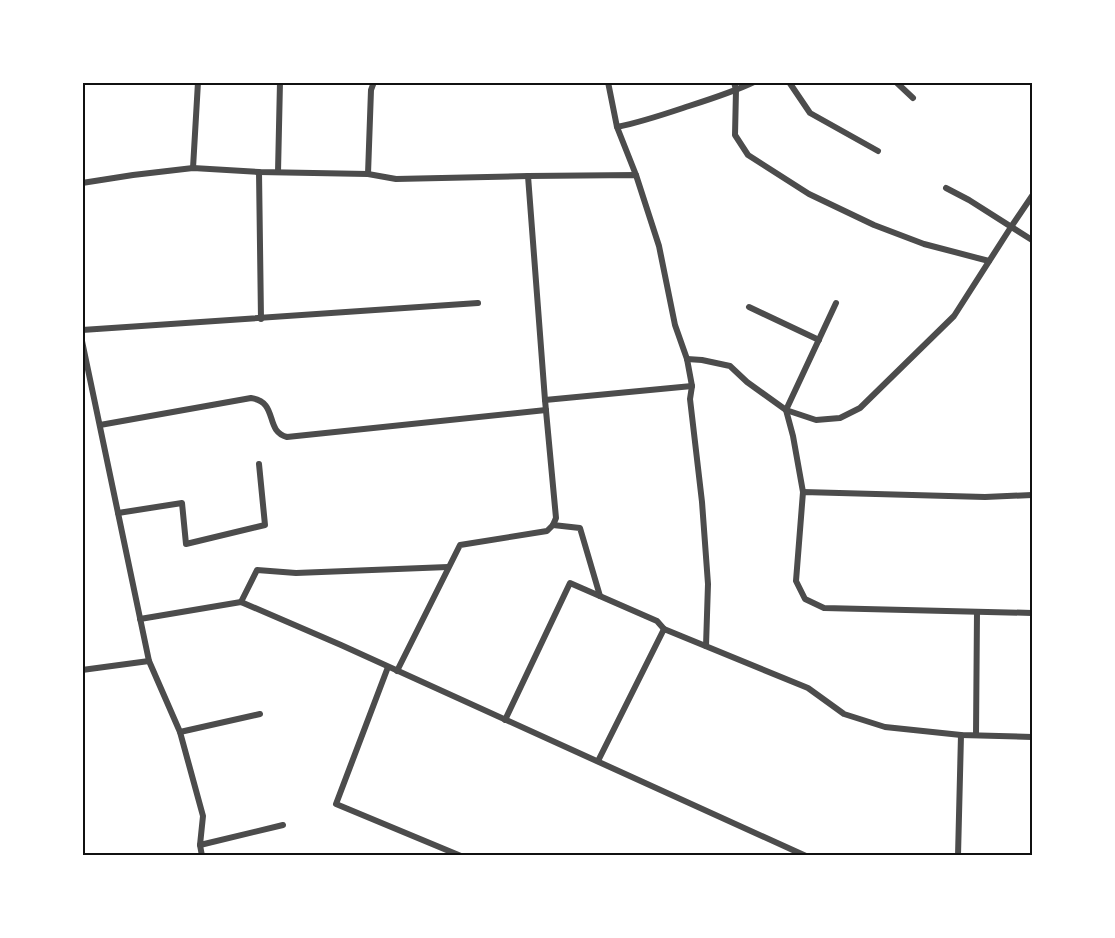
<svg xmlns="http://www.w3.org/2000/svg" width="1115" height="938" font-family="Overpass,sans-serif">
<rect width="100%" height="100%" fill="#fff"/>
<g fill="none" stroke-linecap="round" stroke-linejoin="round">
<g stroke="#4c4c4c" stroke-width="6">
<path d="M608,82L617,127"/>
<path d="M734,82L736,90L735,135L748,155L809,194L874,225L924,244L989,261"/>
<path d="M789,82L810,113L878,151"/>
<path d="M896,82L913,98"/>
<path d="M193,168L198,82"/>
<path d="M259,172L261,319"/>
<path d="M278,172L280,82"/>
<path d="M368,174L371,90L374,82"/>
<path d="M636,175L617,127C642,122 665,114 689,106C711,99 733,92 754,82"/>
<path d="M82,183L133,175L193,168L259,172L368,174L396,179L528,176L636,175L659,246L675,325L687,359L692,386L690,399L702,502L708,584L706,646"/>
<path d="M946,188L969,200L1032,240"/>
<path d="M749,307L819,340"/>
<path d="M82,330L478,303"/>
<path d="M82,341L149,661L180,732L203,816L200,845L202,856"/>
<path d="M687,359L702,360L730,366L747,382L786,410L816,420L840,418L860,408L954,316L1011,227L1032,196"/>
<path d="M545,400L692,386"/>
<path d="M100,425L251,398C279,402 264,431 287,437L546,410"/>
<path d="M803,492L793,436L786,410L836,303"/>
<path d="M1032,495L985,497L803,492L796,581L805,599L824,608L1032,613"/>
<path d="M118,513L182,503L186,544L265,525L259,464"/>
<path d="M553,525L580,528L600,596"/>
<path d="M241,602L257,570L296,573L448,567"/>
<path d="M140,619L241,602L341,645L806,856"/>
<path d="M388,667L336,804L461,856"/>
<path d="M82,670L149,661"/>
<path d="M397,671L460,545L547,531L553,525L556,518L545,400L528,176"/>
<path d="M505,720L570,583L657,621L664,629"/>
<path d="M180,732L260,714"/>
<path d="M976,735L977,612"/>
<path d="M598,761L664,629L808,688L844,714L885,727L961,735L1032,737"/>
<path d="M200,845L283,825"/>
<path d="M958,856L961,735"/>
</g>
</g>
<rect width="1115" height="938" fill="none" stroke="#ffffff" stroke-width="168"/>
<rect x="84" y="84" width="947" height="770" fill="none" stroke="#111" stroke-width="2"/>
</svg>
